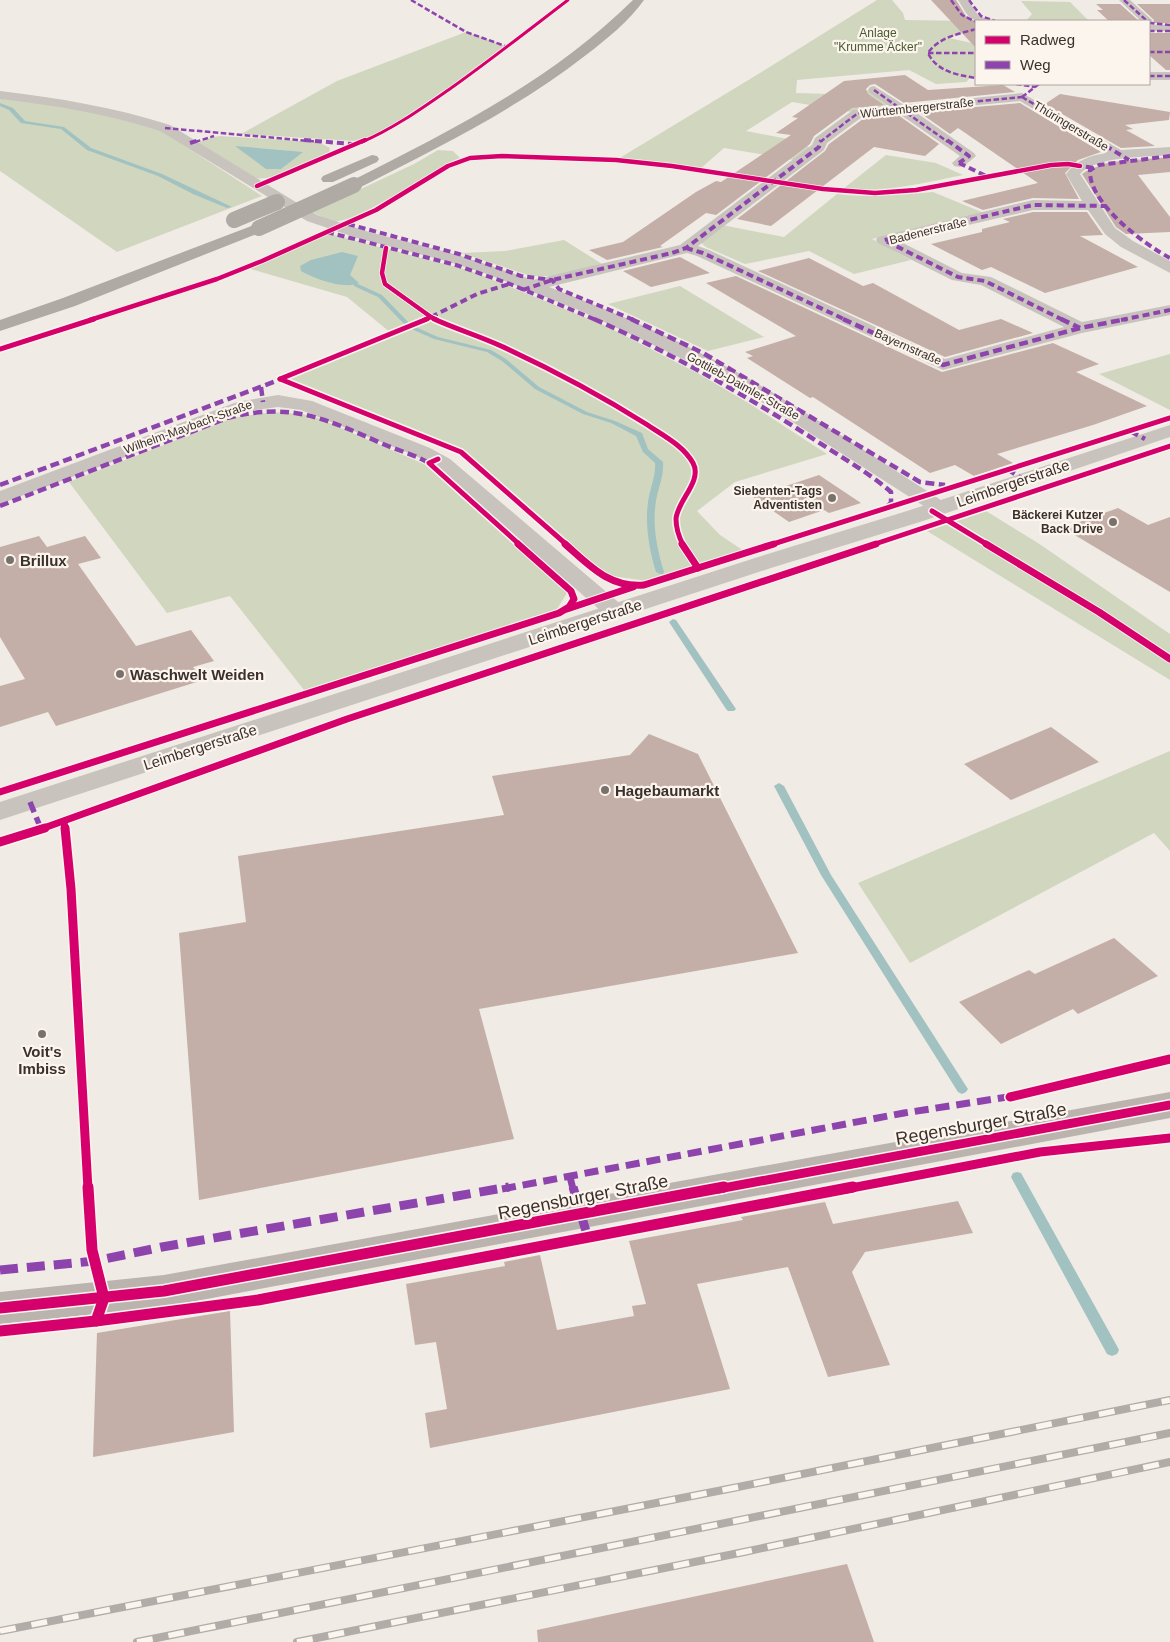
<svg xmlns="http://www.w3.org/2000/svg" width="1170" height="1642" font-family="Arial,sans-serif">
<rect width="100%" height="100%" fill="#f0ebe5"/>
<g fill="#d1d6bf">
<path d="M877,0H892L903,13L905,20L970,21L976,23V28L949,38L976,44V77L972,76L966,82L936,84L909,70L797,80L796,93L831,94L874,90L901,109L858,113L792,102L746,131L803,142L810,148L794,160L724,148L700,169L618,159L760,73Z"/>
<path d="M1021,1L1070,2L1089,21H1026L1032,14Z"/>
<path d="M466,32L508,47L439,96L382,133L354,141L241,134L337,81Z"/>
<path d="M0,96L59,103L160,130L262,196L117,252L0,171Z"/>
<path d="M219,136L318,142L330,148L329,152C308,162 276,182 253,178L198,144L203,140Z"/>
<path d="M438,150L453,151L460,158C432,168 357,225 333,221C326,219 319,215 312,212L414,164Z"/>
<path d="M886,155L936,163L963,175C923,183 884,193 843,189Z"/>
<path d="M933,192L984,213L872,239L911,260L854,274L809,251L745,264L706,247L700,242L722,225L784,237L837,194C869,198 900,195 933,192Z"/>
<path d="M326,233L471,271L606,326L699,374L750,404L827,454L735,482L697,511L720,535L747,553L653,582L606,575L464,451L284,378L391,333L347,297L247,268Z"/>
<path d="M564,240L602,264L558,276H531L461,253L505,251Z"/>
<path d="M680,286L764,337L708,351L608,304Z"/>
<path d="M1170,354V410L1099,374Z"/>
<path d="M271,412L302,414L318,418L426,465L567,593L557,609L550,613L304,690L230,596L167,613L69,482L233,418Z"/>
<path d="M986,511L1038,543L1170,634V680L927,531Z"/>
<path d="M1170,751V851L1154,833L910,963L858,883Z"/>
</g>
<g fill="#a1c2c1">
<path d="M235,146L303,152L281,169H266Z"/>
<path d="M342,252L358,256L350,275L359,283C345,290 315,279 301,271L300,266L311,260Z"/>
</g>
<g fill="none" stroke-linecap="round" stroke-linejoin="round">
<g fill="#a1c2c1" fill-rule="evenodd">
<path d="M0,103L13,108L25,121L64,127L91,148L162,174L232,207L227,208L193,194L158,176L87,150L61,129L21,123L9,110L0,106Z"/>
<path d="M354,284H358L382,295L411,325L438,337L491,350L506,359L539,387L587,412L615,421L642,433L648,449L663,462C664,476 658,488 656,501C652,525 657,549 664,572L663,574H660L656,572C649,549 645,525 648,502C650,488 656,476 655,463L643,452L636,436L611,423L583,414L535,389L502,361L487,352L434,339L407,327L378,297L354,286Z"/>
<path d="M673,619L676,620L736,709L734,711H728L726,709L669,622Z"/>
<path d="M779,783L784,786L831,875L966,1086L968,1089L966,1092L962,1094L958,1092L821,875L774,786Z"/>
<path d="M1017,1172L1021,1173L1117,1346L1119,1350L1117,1354L1112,1356L1107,1354L1011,1177L1013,1173Z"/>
</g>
</g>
<g fill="#c3afa7">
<path d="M931,0H956L966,16L976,22V48Z"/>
<path d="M1096,4H1120L1139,21H1109L1097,10H1103Z"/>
<path d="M1137,4H1170V23H1153L1154,20Z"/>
<path d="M1149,33H1170V70H1166L1149,55Z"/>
<path d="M905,75L928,90L1003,85L1015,92L904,103L875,84L870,85L866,89L868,94L884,105L852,108L814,136L810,144L716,215L706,213L660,246L663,247L607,260L589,250L623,242L696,192L716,181L721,182L791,135L776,133L798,118L792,117L844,81Z"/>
<path d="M1060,94L1170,112L1169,120L1125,125L1133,129L1126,130L1155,146L1121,148L1045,104Z"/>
<path d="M1020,103L1101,152L1078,160L1065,173L1079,199L1033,198L983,210L962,201L1038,183L958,128L950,134L919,112Z"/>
<path d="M898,115L939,144L925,156L874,147L771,226L737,219L825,151L829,144L863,119Z"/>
<path d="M1170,157V172L1138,175L1170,217V232L1126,234L1116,227L1082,174L1088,170L1110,162Z"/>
<path d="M1033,212H1087L1103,235L1080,236L1138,267L1045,293L991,267L982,270L931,244L982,232V229L1010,222L1003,219Z"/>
<path d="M680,257L710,273L651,287L623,271Z"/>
<path d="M809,258L863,286L873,283L959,330L1001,319L1033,333L945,357L758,271Z"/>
<path d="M736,276L942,372L1053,343L1099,364L1076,372L1147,406L1093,425L997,454L1013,463L974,476L955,465L930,473L813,397L810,398L747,358L753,356L745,352L796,336L706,283Z"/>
<path d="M819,475L861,503L829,513L824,510L789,522L753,497Z"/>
<path d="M1118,508L1148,525L1170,517V592L1063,528Z"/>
<path d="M39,536L47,547L85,536L101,558L78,564L136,646L191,630L214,661L193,667L203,680L56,726L48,712L0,727V686L25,679L0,637V547Z"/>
<path d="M1051,727L1099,762L1011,800L964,764Z"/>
<path d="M649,734L698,754L798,953L479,1009L514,1139L199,1200L179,933L246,922L238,856L504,815L492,776L630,755Z"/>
<path d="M1114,938L1158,976L1078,1014L1073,1009L1001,1044L959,1002L1029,970L1035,974Z"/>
<path d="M958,1201L973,1233L865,1252L852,1272L890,1365L828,1377L788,1267L697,1284L730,1389L430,1448L425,1413L447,1409L436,1342L415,1345L406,1284L505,1266L504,1262L540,1255L557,1330L634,1316L632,1306L646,1304L629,1241L743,1220L741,1217L825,1202L833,1224Z"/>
<path d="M230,1311L234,1432L93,1457L97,1333Z"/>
<path d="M847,1564L874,1642H538L537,1630Z"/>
</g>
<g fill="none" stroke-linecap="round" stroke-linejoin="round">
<g fill="#c9c3be" fill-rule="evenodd">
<path d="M958,0H968L978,15L990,21C968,22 969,17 958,0Z"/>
<path d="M1119,0H1130L1153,21L1149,24V21H1141Z"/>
<rect x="1149" y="25" width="21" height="6"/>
<rect x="1149" y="72" width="21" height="8"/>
<path d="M874,86L904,105L1022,93L1121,150L1170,147V155C1146,157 1096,156 1080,174L1115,228L1133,241L1170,261V273L1121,247L1105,234L1088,210H1033L899,241L962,273L991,277L1082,322L1170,305V315L1082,333L943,370L697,256L687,253L549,287C626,316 704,351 775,394C833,429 890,467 947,504L951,508L947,512L940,514L933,512L760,401L685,360L581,311L487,274L446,261L357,238L307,221L160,131C107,114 55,105 0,99V91C58,98 114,107 170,125L317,215L369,232L458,255L533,280L680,245L812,145L815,138L853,110L889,106L870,93L868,90L870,87ZM1020,101L1106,153C1089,156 1076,160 1066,174L1082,201L1033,200L878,237L876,240L878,243L952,280L981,285L1064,327L945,359L709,250L698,246L824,150L827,143L862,117L898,113L960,156L952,163L954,166L959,167L964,166L976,156L974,153L914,111Z"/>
<path d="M278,395L312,401L430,448L450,459L624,607L628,612L624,617L616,619L608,617L436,467L416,456L301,410L278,407L248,411L0,504V491L237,402Z"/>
</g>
<path fill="#c9c3be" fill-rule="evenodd" d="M1170,425V437L923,521L771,568L0,820V802L755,558L907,511Z"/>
<path fill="#bab3ae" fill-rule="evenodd" d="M1170,1092V1118L164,1307L0,1324V1292L164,1275Z"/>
<g fill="#afaaa4" fill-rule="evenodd">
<path d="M633,0H644C629,21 607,39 586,55C517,109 437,148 359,188H349L347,185L349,182C450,131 551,81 633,0Z"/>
<path d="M372,155L377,156L379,159L377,162L333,182H323L321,179L323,176Z"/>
<path d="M259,223L264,225L267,228L264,231L75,306L0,331V320L63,298Z"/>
</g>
<defs>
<g id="rail">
<path d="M0,1631L728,1489L1170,1400"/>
<path d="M137,1642L1170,1433"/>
<path d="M297,1642L744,1552L1170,1462"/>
</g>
</defs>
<use href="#rail" stroke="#b1aca8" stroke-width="8"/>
<use href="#rail" stroke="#fbf5ee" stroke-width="5.5" stroke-dasharray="16" stroke-linecap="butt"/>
<g stroke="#afaaa4" stroke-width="16">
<path d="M234,220L277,202"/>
<path d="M259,228L354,185"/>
</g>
<g stroke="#8e44ad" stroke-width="2.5" stroke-dasharray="5.5 2.5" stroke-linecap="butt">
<path d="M411,0L466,32L508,47"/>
<path d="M951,0L962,15L976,22"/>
<path d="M969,0L981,16L995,21"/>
<path d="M1124,0L1147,21"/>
<path d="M1149,23L1170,25"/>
<path d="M976,29C959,34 939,37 928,53C937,72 958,75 976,78"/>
<path d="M1149,31H1170"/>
<path d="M1149,52H1170"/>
<path d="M928,53H976"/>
<path d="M1149,76H1170"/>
<path d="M1016,84L1035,87"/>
<path d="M874,90L948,142"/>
<path d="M1022,97L1098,142"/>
<path d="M1022,97L1039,84"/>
<path d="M165,128L321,142"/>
<path d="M195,142L214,136"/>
<path d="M820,142L858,113L1022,97"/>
</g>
<g stroke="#8e44ad" stroke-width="4" stroke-dasharray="7 4" stroke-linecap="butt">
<path d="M304,140L352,144"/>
<path d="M947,140L969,156L959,163"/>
<path d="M1096,140L1129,160"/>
<path d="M190,143L199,140"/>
<path d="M1170,156L1099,165L1090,170C1088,203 1144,244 1170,258"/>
<path d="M959,163L986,176"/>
<path d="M1075,165L1094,168"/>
<path d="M348,224L459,254L521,276L552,280L559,289L634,320"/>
<path d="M327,232L456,265L510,284L596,320"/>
<path d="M686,248L703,253L846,320"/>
<path d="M523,290L552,280L672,253L686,248L819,147L821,140"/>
<path d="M431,317L477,294L509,284"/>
<path d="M1063,320L985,281L958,277L884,240L1033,205L1106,206"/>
<path d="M1121,320L1170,310"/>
</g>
<g stroke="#8e44ad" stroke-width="4.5" stroke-dasharray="9 4.5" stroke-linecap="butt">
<path d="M594,319C671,353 744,394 815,440C841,457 868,472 891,492V503L886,507"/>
<path d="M631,319L703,353L920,482L945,485"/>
<path d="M843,319L943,365L1080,328L1127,319"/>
<path d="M1061,319L1080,328"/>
<path d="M261,387L263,402"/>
<path d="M1130,431L1145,439"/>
<path d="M1007,469L1023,479"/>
<path d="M0,485L284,378"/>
<path d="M0,506L227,418C292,402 324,418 383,444C399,451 417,455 432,465"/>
</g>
<path stroke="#8e44ad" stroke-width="5.5" stroke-dasharray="11 5.5" stroke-linecap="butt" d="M30,802L41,829"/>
<g stroke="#8e44ad" stroke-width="7" stroke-dasharray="14 7" stroke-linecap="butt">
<path d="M570,1177L573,1189"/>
<path d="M502,1189L904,1113L1014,1096"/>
</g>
<g stroke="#8e44ad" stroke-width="9" stroke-dasharray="18 9" stroke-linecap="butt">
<path d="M573,1187L588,1238"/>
<path d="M0,1270L95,1261L162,1247L509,1187"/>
</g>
<defs>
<path id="cycleway-far5" d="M362,142C395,128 425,106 454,86C493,58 530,29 568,0"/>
<g id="cycleway-far4">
<path d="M257,186L365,140"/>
<path d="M386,248L382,273L385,284L431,317L424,320"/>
<path d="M431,317L437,320"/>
<path d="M90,320L217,279L262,261L376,210L448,166L470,158L502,156L616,160L672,166L823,189L875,193L916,190L1051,165L1068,164L1080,166"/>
</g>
<g id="cycleway-far3">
<path d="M434,319C456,329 479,336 501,346C551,369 600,395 646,424C662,435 683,445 693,463C703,481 677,501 676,519C676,528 679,537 683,545"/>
<path d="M0,349L94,319"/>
<path d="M280,379L461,452L567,545"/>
<path d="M280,379L427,319"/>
<path d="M438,459L429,463L520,545"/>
<path d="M932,511L988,545"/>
<path d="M770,545L1170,418"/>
<path d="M872,545L1170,446"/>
</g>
<g id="cycleway-far2">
<path d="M565,544C589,565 609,588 644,585L774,544"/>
<path d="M682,544L698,568"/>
<path d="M986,544L1099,612L1170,659"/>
<path d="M567,609L633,587"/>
<path d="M0,792L559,613L569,607L574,599L571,591L518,544"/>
<path d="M64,822L65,829"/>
<path d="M41,829L347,719L876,544"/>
</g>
<g id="cycleway-far1">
<path d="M65,828L71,889L88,1189"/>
<path d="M0,842L45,828"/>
<path d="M1010,1097L1170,1059"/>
<path d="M718,1189L1170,1105"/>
<path d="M846,1189L1040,1152L1170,1138"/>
</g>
<g id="cycleway">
<path d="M0,1308L164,1291L724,1187"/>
<path d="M96,1321L258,1300L853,1187"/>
<path d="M0,1331L96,1321L104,1298L92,1250L88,1187"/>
</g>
</defs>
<use href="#cycleway-far5" stroke="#fbf5ee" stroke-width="4.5"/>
<use href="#cycleway-far4" stroke="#fbf5ee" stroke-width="6"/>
<use href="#cycleway-far3" stroke="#fbf5ee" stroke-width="8"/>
<use href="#cycleway-far2" stroke="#fbf5ee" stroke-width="9"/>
<use href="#cycleway-far1" stroke="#fbf5ee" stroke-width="12"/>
<use href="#cycleway" stroke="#fbf5ee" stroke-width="14"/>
<use href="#cycleway-far5" stroke="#d6006c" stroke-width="3"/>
<use href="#cycleway-far4" stroke="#d6006c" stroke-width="4.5"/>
<use href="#cycleway-far3" stroke="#d6006c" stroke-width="5"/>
<use href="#cycleway-far2" stroke="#d6006c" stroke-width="7"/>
<use href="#cycleway-far1" stroke="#d6006c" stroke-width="9"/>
<use href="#cycleway" stroke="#d6006c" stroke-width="11"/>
</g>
<g fill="#7a716c" stroke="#fbf5ee" stroke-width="2">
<circle cx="832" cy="498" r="5"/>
<circle cx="1113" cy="522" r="5"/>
<circle cx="10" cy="560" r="5"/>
<circle cx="120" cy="674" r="5"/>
<circle cx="605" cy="790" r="5"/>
<circle cx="42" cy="1034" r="5"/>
</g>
<g text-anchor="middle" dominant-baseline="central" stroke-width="4.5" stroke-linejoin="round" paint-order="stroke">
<g font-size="12" fill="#4a5a2e" stroke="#fbf5ee">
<text x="878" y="33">Anlage<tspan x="878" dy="14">"Krumme Äcker"</tspan></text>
</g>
<g font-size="12" fill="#3b302b" stroke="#fbf5ee">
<text transform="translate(917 108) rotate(-6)">Württembergerstraße</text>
<text transform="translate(1071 126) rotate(31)">Thüringerstraße</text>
<text transform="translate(928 231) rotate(-14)">Badenerstraße</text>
<text transform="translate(908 347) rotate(24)">Bayernstraße</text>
<text transform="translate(743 386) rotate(29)">Gottlieb-Daimler-Straße</text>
<text transform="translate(188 427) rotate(-20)">Wilhelm-Maybach-Straße</text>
</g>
<g font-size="12" font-weight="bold" fill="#3b302b" stroke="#fbf5ee" text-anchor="end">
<text x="822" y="491">Siebenten-Tags<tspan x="822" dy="14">Adventisten</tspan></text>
<text x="1103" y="515">Bäckerei Kutzer<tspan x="1103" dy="14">Back Drive</tspan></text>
</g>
<g font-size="15" fill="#3b302b" stroke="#fbf5ee">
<text transform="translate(1013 483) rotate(-19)">Leimbergerstraße</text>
<text transform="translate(585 622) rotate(-18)">Leimbergerstraße</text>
<text transform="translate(200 747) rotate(-18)">Leimbergerstraße</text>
</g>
<g font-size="15" font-weight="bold" fill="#3b302b" stroke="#fbf5ee" text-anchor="start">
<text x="20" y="560">Brillux</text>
<text x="130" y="674">Waschwelt Weiden</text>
<text x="615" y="790">Hagebaumarkt</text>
<text x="42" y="1051" text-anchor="middle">Voit's<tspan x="42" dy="17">Imbiss</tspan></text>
</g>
<g font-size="18" fill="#3b302b" stroke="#fbf5ee">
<text transform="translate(981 1124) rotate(-10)">Regensburger Straße</text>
<text transform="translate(583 1197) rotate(-11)">Regensburger Straße</text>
</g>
</g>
<rect x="975" y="20" width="175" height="65" fill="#fbf5ee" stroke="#aea6a0"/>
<rect x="985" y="36" width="25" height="8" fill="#d6006c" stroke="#aea6a0"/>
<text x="1020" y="45" font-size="15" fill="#3b302b">Radweg</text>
<rect x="985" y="61" width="25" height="8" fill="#8e44ad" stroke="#aea6a0"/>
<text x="1020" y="70" font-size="15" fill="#3b302b">Weg</text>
</svg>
